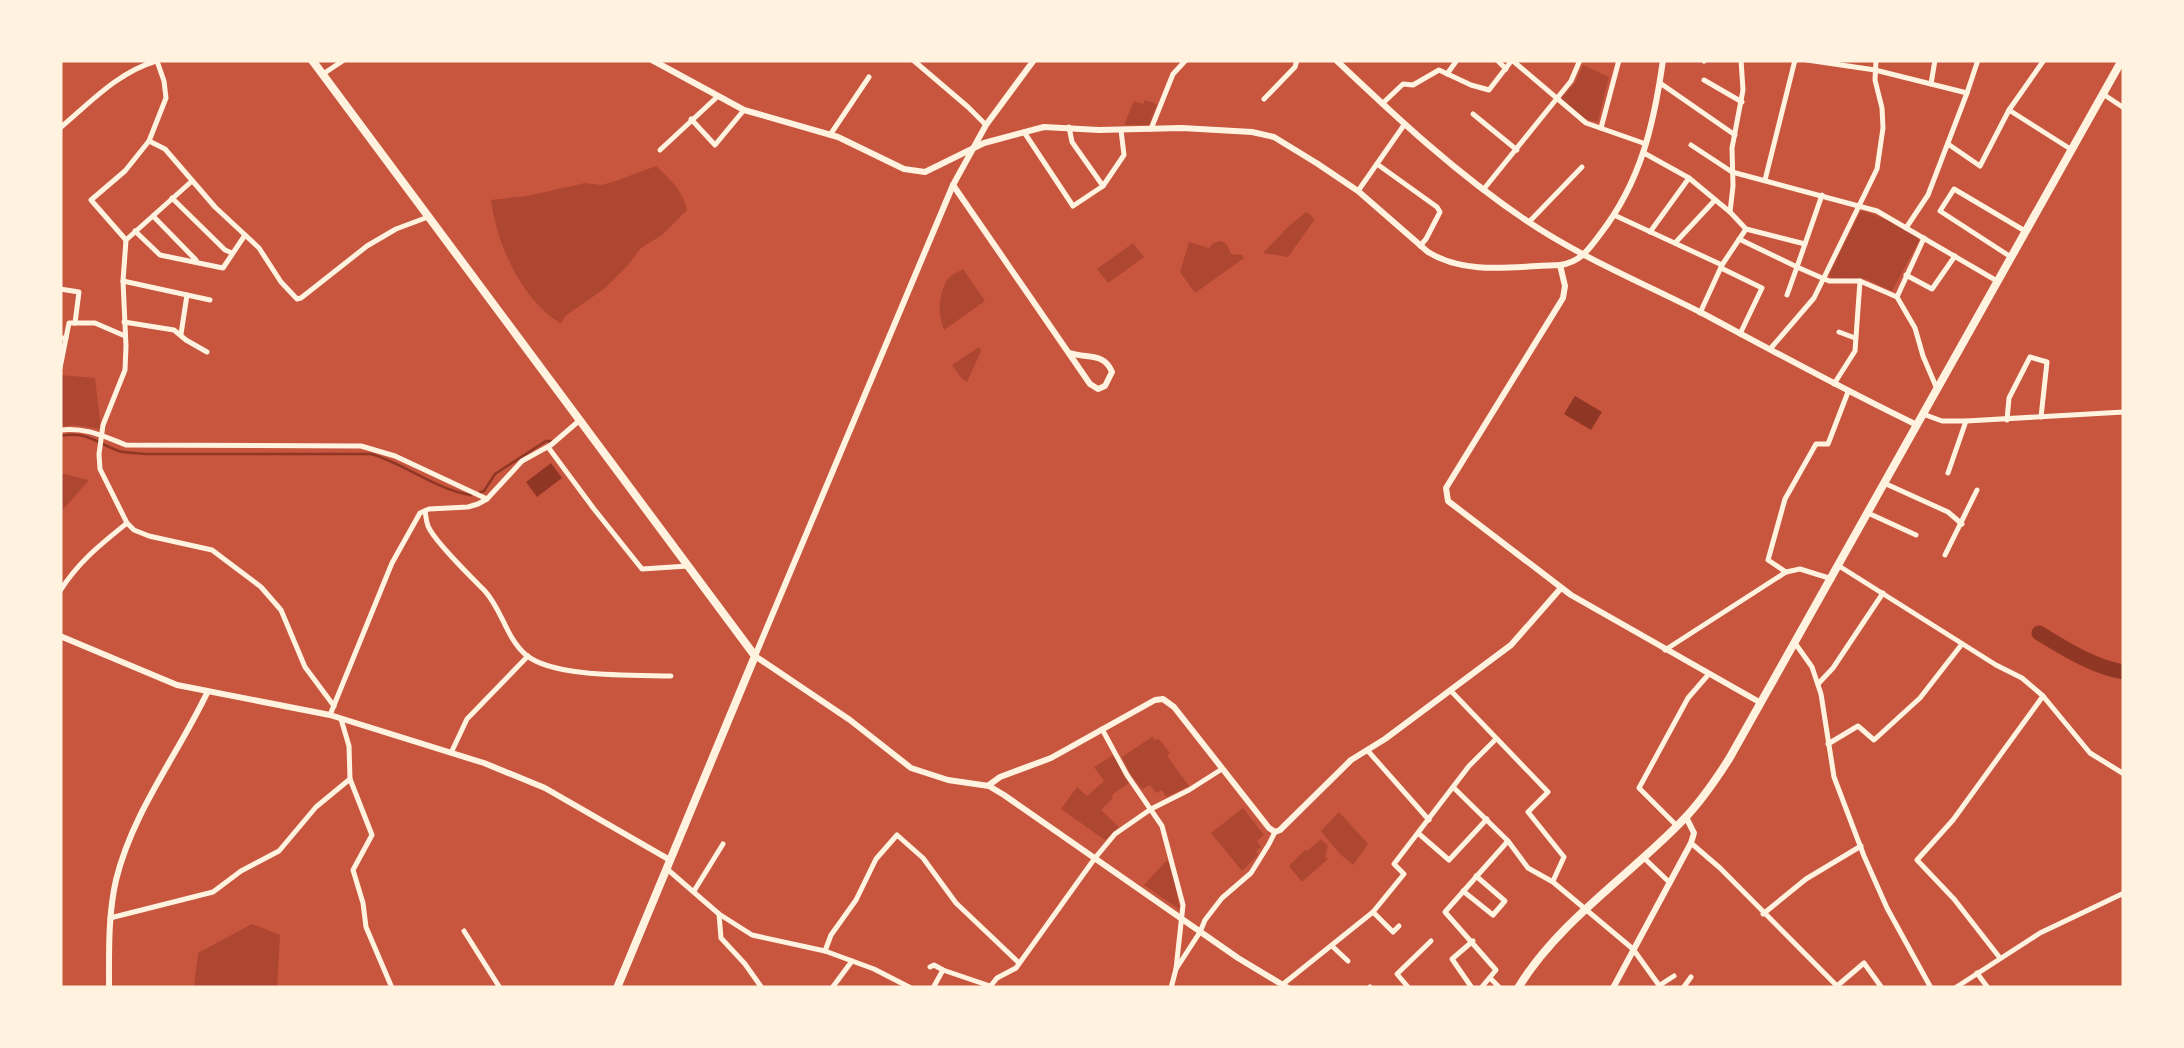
<svg xmlns="http://www.w3.org/2000/svg" width="2184" height="1048" font-family="'Source Sans 3',sans-serif">
<rect width="100%" height="100%" fill="#c8553d"/>
<g fill="#ae4732">
<path d="M1583,65L1609,77L1598,121C1583,122 1574,110 1562,101V97L1575,83Z"/>
<path d="M1145,100L1157,104L1149,125H1124L1134,101L1143,104Z"/>
<path d="M656,166C670,179 683,191 687,210L662,235L641,248L628,265L604,289L565,316L561,324C521,299 497,245 491,200L527,196L585,183L601,185L613,182Z"/>
<path d="M1864,211L1890,221L1917,237L1919,241L1892,291L1866,279L1831,278L1829,275L1860,212Z"/>
<path d="M1306,212L1315,219L1288,257L1263,253L1290,225Z"/>
<path d="M1222,241L1227,245L1231,254L1242,255L1244,258L1195,293L1180,272L1189,242L1209,248L1213,243Z"/>
<path d="M1133,243L1144,257L1108,283L1097,269Z"/>
<path d="M963,269L985,301L944,330C938,315 938,293 948,279C952,274 958,272 963,269Z"/>
<path d="M979,347L981,351L967,382L962,379L952,365Z"/>
<path d="M60,375L95,378L101,429L73,425L60,427Z"/>
<path d="M60,473L89,480L60,513Z"/>
<path d="M1152,737L1155,740L1159,739L1170,753L1167,756L1189,786L1166,797L1162,790L1156,793L1150,785L1142,789L1131,775L1122,757Z"/>
<path d="M1115,754L1129,783L1113,794L1112,799L1101,810L1119,827L1105,840L1061,809L1077,787L1087,796L1104,781L1094,767Z"/>
<path d="M1243,808L1264,835L1257,841L1261,847L1256,851L1258,855L1242,871L1211,833Z"/>
<path d="M1339,812L1368,844L1353,865L1339,853L1321,831Z"/>
<path d="M1321,839L1328,846L1325,857L1328,859L1302,882L1289,866L1305,850L1307,851Z"/>
<path d="M1167,860L1171,864L1180,910L1144,885Z"/>
<path d="M252,924L280,935L277,988H194L198,953Z"/>
</g>
<g fill="#8f3625">
<path d="M1575,396L1602,412L1591,430L1564,414Z"/>
<path d="M551,463L562,478L537,497L526,482Z"/>
</g>
<g fill="none" stroke-linecap="round" stroke-linejoin="round">
<g stroke="#8f3625" stroke-width="2.5">
<path d="M60,436C89,431 95,443 119,451C127,453 137,453 146,454H371C406,464 436,490 471,495"/>
<path d="M479,493L484,491L495,474L546,441H551"/>
</g>
<path stroke="#8f3625" stroke-width="15" d="M2039,633C2066,649 2093,667 2124,672"/>
<g stroke="#fff3e0" stroke-width="5">
<path d="M913,60L968,107L986,125"/>
<path d="M1497,60L1506,69"/>
<path d="M1741,60L1743,90L1732,148L1733,186L1730,212L1746,229L1805,244"/>
<path d="M1807,60L1875,70L1967,93L1978,60"/>
<path d="M157,61L164,81L166,98L149,141L125,171L91,200L126,240L123,281L126,346L125,370L103,425L99,454L100,469L127,523L134,530L149,536L212,550L261,587L281,610L305,667L334,706"/>
<path d="M1704,61L1705,60"/>
<path d="M323,74L344,60"/>
<path d="M1447,74L1457,60"/>
<path d="M1704,80L1742,102"/>
<path d="M1660,83L1735,135"/>
<path d="M1931,84L1935,60"/>
<path d="M2103,94L2124,108"/>
<path d="M1264,99L1295,67L1297,60"/>
<path d="M1382,104L1403,84L1413,85L1439,70L1471,85L1489,90L1512,60L1586,123L1646,144"/>
<path d="M2009,110L2072,150"/>
<path d="M1473,114L1517,150"/>
<path d="M691,119L715,145L744,110"/>
<path d="M1069,127L1072,142L1103,186"/>
<path d="M60,128C91,102 117,73 156,61"/>
<path d="M1601,128L1619,60"/>
<path d="M1151,129L1173,74L1186,60"/>
<path d="M1024,132L1073,206L1103,186L1124,155L1121,130"/>
<path d="M830,135L869,77"/>
<path d="M149,141L165,149L215,207L259,248L281,282L297,299L301,298L367,246L396,229L428,217"/>
<path d="M1948,144L1980,166L2009,110L2044,60"/>
<path d="M1691,145L1732,172L1877,211L1997,281"/>
<path d="M660,150L717,97"/>
<path d="M1644,153L1689,178L1730,212"/>
<path d="M1377,164L1437,207L1440,212L1426,239L1420,246"/>
<path d="M1765,180L1795,60"/>
<path d="M1483,190L1571,81L1580,60"/>
<path d="M1358,191L1404,125"/>
<path d="M1822,195L1797,267L1829,281H1860L1897,297L1924,238"/>
<path d="M172,198L225,250L232,253"/>
<path d="M1614,215L1722,265"/>
<path d="M153,216L196,260"/>
<path d="M1529,222L1582,167"/>
<path d="M1906,228L1928,195L1967,93"/>
<path d="M135,231L160,255L223,268L245,235"/>
<path d="M1650,232L1689,178"/>
<path d="M1739,239L1797,267L1787,295"/>
<path d="M126,240L192,181"/>
<path d="M1675,243L1715,200"/>
<path d="M2011,257L1940,211L1954,189L2025,231"/>
<path d="M1721,268L1762,288L1740,334"/>
<path d="M1906,275L1932,289L1955,256"/>
<path d="M123,281L210,300"/>
<path d="M60,289L79,292L75,323H69L66,338H60"/>
<path d="M1897,297L1915,328L1923,356L1937,389"/>
<path d="M1700,313L1722,265L1746,229"/>
<path d="M124,322L174,330L186,340L207,352"/>
<path d="M75,323H95L125,336"/>
<path d="M1839,332L1855,338"/>
<path d="M181,334L187,295"/>
<path d="M1771,348L1814,298L1877,169L1883,128L1882,108L1875,80L1876,60"/>
<path d="M60,368L66,338"/>
<path d="M1834,384L1855,351L1860,281"/>
<path d="M1923,414L1942,421H1966L2124,412"/>
<path d="M2007,420L2009,398L2030,357L2047,362L2041,417"/>
<path d="M60,430C86,427 103,436 126,445L361,446L395,456L487,499"/>
<path d="M548,447L594,509L642,569L688,566"/>
<path d="M1948,473L1966,421"/>
<path d="M1884,483L1948,512L1962,524"/>
<path d="M425,511C426,516 426,521 428,526C434,541 471,577 484,590C502,609 506,638 526,655C554,678 634,675 671,676"/>
<path d="M1868,513L1916,535"/>
<path d="M1945,555L1977,490"/>
<path d="M1839,566L1996,665L2022,678L2043,696L2090,753L2124,774"/>
<path d="M1786,572L1768,560L1785,499L1816,444H1828L1848,392"/>
<path d="M60,591C78,562 101,544 127,523"/>
<path d="M1795,643L1812,667L1821,694L1834,777L1864,856L1887,908L1931,988"/>
<path d="M1665,650L1786,572L1800,569L1832,579"/>
<path d="M1818,684L1833,668L1883,593"/>
<path d="M1451,691L1548,792L1528,812L1564,857L1553,881"/>
<path d="M330,715L392,563L420,513L429,509L468,507L478,504L487,499L522,461L551,445L580,420"/>
<path d="M341,719L349,746L350,779L372,835L353,870L363,903L366,927L392,988"/>
<path d="M1102,729L1127,775L1162,826L1183,905L1176,969"/>
<path d="M1828,744L1858,726L1874,740L1920,698L1962,644"/>
<path d="M1368,751L1429,820"/>
<path d="M451,753L467,719L528,656"/>
<path d="M1453,787L1508,841L1528,868L1553,882L1633,949L1661,988"/>
<path d="M1677,826L1639,788L1688,698L1708,675"/>
<path d="M1418,833L1449,860L1487,819"/>
<path d="M1691,843L1720,868L1837,986L1864,963L1882,988"/>
<path d="M1643,857L1669,882"/>
<path d="M667,869L719,914L752,935L825,951L874,969L911,988"/>
<path d="M694,891L723,844"/>
<path d="M1463,891L1493,915L1505,901L1476,876"/>
<path d="M1373,912L1393,932L1399,926"/>
<path d="M719,914L721,938L745,964L762,988"/>
<path d="M1763,914L1806,879L1861,846"/>
<path d="M110,918L213,892L241,871L279,851L316,807L350,779"/>
<path d="M464,931L500,988"/>
<path d="M1332,946L1348,961"/>
<path d="M825,951L831,935L856,900L876,859L897,835L923,858L956,903L1019,963"/>
<path d="M2000,958L1954,899L1917,860L1953,820L2043,696"/>
<path d="M930,967L934,965L943,970L990,986"/>
<path d="M1977,973L1988,988"/>
<path d="M1490,978L1500,988"/>
<path d="M1282,985L1373,912L1404,874L1394,864L1469,766L1496,739"/>
<path d="M1660,985L1674,976"/>
<path d="M832,988L852,961"/>
<path d="M933,988L943,970"/>
<path d="M989,988L997,978L1016,968L1095,858L1115,834L1151,809L1189,790L1222,769"/>
<path d="M1171,988L1176,969L1200,932L1205,920L1222,898L1251,873L1269,844L1275,832"/>
<path d="M1369,988L1370,987"/>
<path d="M1406,988L1408,987L1397,974L1431,941"/>
<path d="M1472,988L1452,959L1473,941"/>
<path d="M1481,988L1496,970L1445,912L1508,841"/>
<path d="M1683,988L1691,977"/>
<path d="M1955,988L2040,933L2124,893"/>
</g>
<g stroke="#fff3e0" stroke-width="6">
<path d="M652,60L744,110L838,137L904,169L925,172L984,143L1044,127L1099,130L1182,128L1252,132L1274,137L1318,164L1358,191L1428,252C1466,276 1517,266 1560,265C1581,262 1589,249 1601,233C1641,181 1654,124 1663,60"/>
<path d="M1034,60L986,125L953,185L755,656L850,720L911,768L948,780L989,786L1004,795L1238,958L1288,988"/>
<path d="M953,185L1090,384L1098,389L1105,386L1112,372C1104,352 1087,359 1070,353"/>
<path d="M1560,265L1565,286L1563,298L1446,488L1448,501L1571,595L1761,703"/>
<path d="M60,636L177,685L330,715L484,763L545,788L670,860"/>
<path d="M989,785L1000,777L1051,758L1155,700L1163,699L1174,707L1269,828L1275,832L1280,830L1351,760L1385,739L1511,645L1561,588"/>
<path d="M109,988C109,952 108,915 116,880C133,811 177,756 207,693"/>
<path d="M1613,988L1691,843L1694,833L1686,817"/>
</g>
<path stroke="#fff3e0" stroke-width="6" d="M1336,60C1397,118 1457,174 1527,221C1582,258 1643,283 1702,313C1773,351 1844,390 1917,425"/>
<g stroke="#fff3e0" stroke-width="8">
<path d="M312,60L755,656L617,988"/>
<path d="M1518,988C1559,921 1628,877 1682,821C1700,803 1715,781 1729,759L2122,60"/>
</g>
</g>
<rect width="2184" height="1048" fill="none" stroke="#fff3e0" stroke-width="125"/>
</svg>
